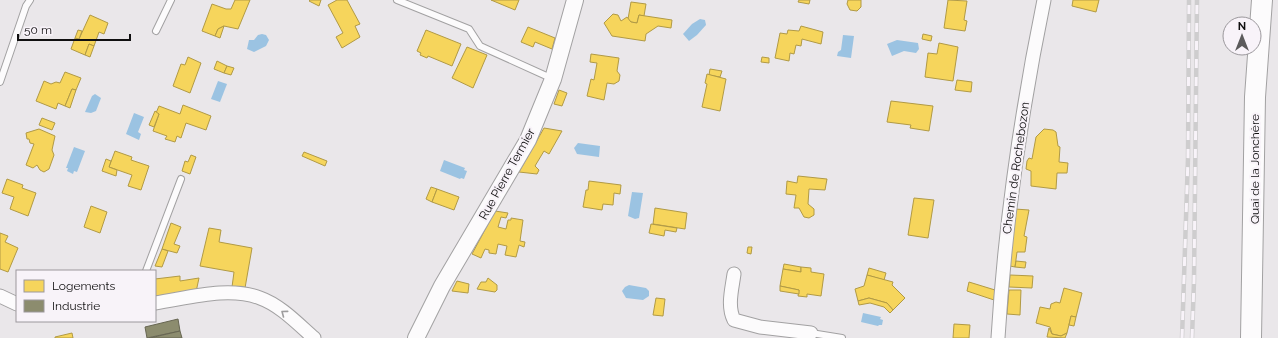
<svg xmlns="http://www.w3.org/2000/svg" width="1278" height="338" font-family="Raleway,sans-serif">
<rect width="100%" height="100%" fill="#eae7ea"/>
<g fill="#9bc3e2">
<path d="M700,19L705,20L706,25L697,35L689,41L683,34L692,24Z"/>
<path d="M262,34L266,35L269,40L266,46L254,52L247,49L249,40H254L258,35Z"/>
<path d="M843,35L854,36L851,58L837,56L838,52L841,50Z"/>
<path d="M897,40L918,43L919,49L916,53L904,51L892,56L887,44Z"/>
<path d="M218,81L227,84L220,102L211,99Z"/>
<path d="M95,94L101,98L96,111L91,113L85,112L92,96Z"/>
<path d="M134,113L144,117L138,132L141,134L139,140L126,134Z"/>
<path d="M578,143L600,146L599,157L577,154L574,148Z"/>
<path d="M74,147L85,151L77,172L74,171L73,174L67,171L68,168H66Z"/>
<path d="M444,160L465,168L464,170L467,171L464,179L461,178L460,179L440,171Z"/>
<path d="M632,192L643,193L639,218L635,219L628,216Z"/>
<path d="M629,285L646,288L649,291V296L643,300L626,298L622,291L625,287Z"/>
<path d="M863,313L881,317L880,319L883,320L882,325H879L878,326L861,322Z"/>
</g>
<g fill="#f6d55c" stroke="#b19a45">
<path d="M235,0H250L238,29L224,26L218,29L215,36L202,31L212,4L226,9H231Z"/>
<path d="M310,0H321L319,6L309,1Z"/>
<path d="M337,0H347L360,24L355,26L360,37L342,48L336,37L343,33L328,5Z"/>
<path d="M491,0H519L515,10Z"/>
<path d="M799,0H810L809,4L798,2Z"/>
<path d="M848,0H861V7L857,11L850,10L847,4Z"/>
<path d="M948,0L967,1L964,20L967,21L965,31L944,28Z"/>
<path d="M1073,0H1099L1096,12L1072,6Z"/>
<path d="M631,2L646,4L644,16L639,15L637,23L631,22L628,19Z"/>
<path d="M613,14L618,15L621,21L627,17L631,22L637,23L639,15L672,20L671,28L658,26L646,34L645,41L612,36L604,23Z"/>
<path d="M90,15L108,23L104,34L99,32L94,46L89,44L85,55L71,49L75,38L79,39Z"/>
<path d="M224,26L220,38L215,36L218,29Z"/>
<path d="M801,26L823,32L821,44L802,39L801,46L796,45L794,54L790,53L789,61L775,58L780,33L787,34L788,30L799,31Z"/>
<path d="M528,27L555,38L552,49L535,42L533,47L521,42Z"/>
<path d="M78,30L82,31L79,39L75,38Z"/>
<path d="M426,30L461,44L452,66L428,56L427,58L420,55L421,53L417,51Z"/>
<path d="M923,34L932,36L931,41L922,39Z"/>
<path d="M939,43L958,47L953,81L925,77L928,53L937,54Z"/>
<path d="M89,44L94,46L90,57L85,55Z"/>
<path d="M467,47L487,55L473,88L452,78Z"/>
<path d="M591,54L619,58L617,71L620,75L619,81L614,84L607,83L604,100L587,96L591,79L594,80L597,63L590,62Z"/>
<path d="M188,57L201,63L190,93L173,86L181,64L185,65Z"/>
<path d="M762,57L769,58V63L761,62Z"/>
<path d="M217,61L227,66L224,73L214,69Z"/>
<path d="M227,66L234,68L231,75L224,73Z"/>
<path d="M710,69L722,71L720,77L709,75Z"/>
<path d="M65,72L81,78L76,90L72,89L65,106L58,103L56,109L36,101L44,81L51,84L56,82L60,83Z"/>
<path d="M707,74L726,79L720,111L702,107L707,84L705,83Z"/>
<path d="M957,80L972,82L971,92L955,90Z"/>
<path d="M72,89L76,90L70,108L65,106Z"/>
<path d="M559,90L567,93L562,106L554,104Z"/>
<path d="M891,101L933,106L929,131L910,128L911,125L887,122Z"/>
<path d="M183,105L211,116L206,130L186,123L181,138L177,136L175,142L165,139L167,136L153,131L159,114L156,113L159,106L180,114Z"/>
<path d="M155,111L159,114L154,127L149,125Z"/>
<path d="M42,118L55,123L52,130L39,125Z"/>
<path d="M544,128L562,131L549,154L544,151L535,166L539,170L537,174L519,172Z"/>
<path d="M39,129L55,136L52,150L54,155L49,169L44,172L40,170L37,165L33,168L26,165L34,144L30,143L29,139H27L26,133Z"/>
<path d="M1044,129L1053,130L1056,132L1058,146L1060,147L1059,162L1068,163L1067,173H1057L1056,189L1031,186V171L1026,169L1027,161L1029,158L1032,159L1036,137Z"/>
<path d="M115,151L132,157L131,160L149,166L141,190L128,186L132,175L109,167Z"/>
<path d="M304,152L327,161L325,166L302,156Z"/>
<path d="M191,155L196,157L190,174L182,171L185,161L188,162Z"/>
<path d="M106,159L111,161L109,167L117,170L116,176L102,171Z"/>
<path d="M798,176L827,179L825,190L809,189L808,204L814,209V215L809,218L804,217L799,208H794L796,195L786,194L787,181L797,183Z"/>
<path d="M7,179L23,185L22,188L36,193L28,216L10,209L14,197L2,193Z"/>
<path d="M589,181L621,185L620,194L614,193L613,205L603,204L602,210L583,207L586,190H588Z"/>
<path d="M431,187L437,189L432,202L426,199Z"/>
<path d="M437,189L459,197L454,210L432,202Z"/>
<path d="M914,198L934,200L928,238L908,235Z"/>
<path d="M91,206L107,212L100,233L84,227Z"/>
<path d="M655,208L687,213L685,229L653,224Z"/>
<path d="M1015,209L1029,210L1024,236L1027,237L1025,252H1017L1015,267L1010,266Z"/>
<path d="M495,211L508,213L506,218L501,217L498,227L506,229L508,220H511V218L523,220L520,241L525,242L524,247L519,245L516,257L505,255L507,246L498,244L496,254L489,253V250L485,249L481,258L472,254Z"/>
<path d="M171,223L181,227L174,244L180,246L177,253L162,249Z"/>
<path d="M651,224L677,228L676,232L665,230L664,236L649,233Z"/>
<path d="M209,228L221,230L219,242L252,248L245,288L232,287L234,272L200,266Z"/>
<path d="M0,233L8,236L5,242L18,248L8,272L0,269Z"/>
<path d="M748,247H752L751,254L747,253Z"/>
<path d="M162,249L168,251L162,267L155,266Z"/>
<path d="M1016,261L1026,262L1025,268L1015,267Z"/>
<path d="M784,264L801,267V272L783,269Z"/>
<path d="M801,267L811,268V272L824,274L821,296L807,294V297L798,296L799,290L780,286L783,269L801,272Z"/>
<path d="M869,268L886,273L884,280L867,275Z"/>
<path d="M867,275L893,282L892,285L905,298L893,310L887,303L869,298L858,301L855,289L864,286Z"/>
<path d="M1010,275L1033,276L1032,288L1009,287Z"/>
<path d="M180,276V281L199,278L196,292L155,296V279Z"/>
<path d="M488,278L497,285V290L495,292L477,289L481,282H486Z"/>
<path d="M457,281L469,284L468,293L452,291Z"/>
<path d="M969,282L995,290L994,300L967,291Z"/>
<path d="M780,286L799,290V294L780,291Z"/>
<path d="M1064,288L1082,293L1076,317L1071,316L1067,333L1061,336L1052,334L1050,327L1036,323L1040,307L1050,309L1051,304L1056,302L1060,303Z"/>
<path d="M1009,290H1021L1020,315L1007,314Z"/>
<path d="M656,298L665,299L663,316L653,315Z"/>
<path d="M869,298L887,303L893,310L890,313L884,307L870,303L859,305L858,301Z"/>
<path d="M1071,316L1076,317L1074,326L1069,325Z"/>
<path d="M954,324L970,325L969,338H953Z"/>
<path d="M1049,328L1052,334L1061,336L1067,333L1065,338L1047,337Z"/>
<path d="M72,333L73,338H55V337Z"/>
</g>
<g fill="#8c8c6e" stroke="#676652">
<path d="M178,319L180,331L147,338L145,327Z"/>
<path d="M180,331L182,338H150Z"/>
</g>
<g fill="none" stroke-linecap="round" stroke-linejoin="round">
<defs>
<g id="service">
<path d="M397,0L469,29L480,46L553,79"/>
<path d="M156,31L171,0"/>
<path d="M0,82L26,6L30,0"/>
<path d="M146,271L181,179"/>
<path d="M811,333L842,338"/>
</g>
<g id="minor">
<path d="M734,274C732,289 727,306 734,320L760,327L811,333"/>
<path d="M0,296L17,304"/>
<path d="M155,303C189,298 228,286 260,298C280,305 298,324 314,338"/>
<path d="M998,338C1005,224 1021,112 1044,0"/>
</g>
<path id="tertiary" d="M416,338L442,286L528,140L553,79L575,0"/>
<path id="primary" d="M1251,338L1255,97L1262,0"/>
</defs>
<use href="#service" stroke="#a2a1a2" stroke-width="8"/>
<use href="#minor" stroke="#a2a1a2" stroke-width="15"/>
<use href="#tertiary" stroke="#a2a1a2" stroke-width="18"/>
<use href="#primary" stroke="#a2a1a2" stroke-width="22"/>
<use href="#service" stroke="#fcfbfc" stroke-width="6"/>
<use href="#minor" stroke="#fcfbfc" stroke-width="13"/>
<use href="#tertiary" stroke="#fcfbfc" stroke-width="16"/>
<use href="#primary" stroke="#fcfbfc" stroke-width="20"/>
<defs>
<g id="rail">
<path d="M1182,338L1188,158L1189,0"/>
<path d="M1192,338L1194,281L1197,0"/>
</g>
</defs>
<use href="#rail" stroke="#cecdce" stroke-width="4.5"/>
<use href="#rail" stroke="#f8f3f9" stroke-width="3" stroke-dasharray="9" stroke-linecap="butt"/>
</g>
<defs><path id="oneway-chevron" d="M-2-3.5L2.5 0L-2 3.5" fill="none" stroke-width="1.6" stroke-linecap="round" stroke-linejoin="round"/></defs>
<use stroke="#9e9d9e" href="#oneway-chevron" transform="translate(284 313) rotate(-143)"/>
<g text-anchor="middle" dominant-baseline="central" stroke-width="4" stroke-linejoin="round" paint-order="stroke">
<g font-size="12" fill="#100f10" stroke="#f8f3f9">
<text transform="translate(1016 168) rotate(-82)">Chemin de Rochebozon</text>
<text transform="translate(1255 169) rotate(-90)">Quai de la Jonchère</text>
<text transform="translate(507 174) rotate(-61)">Rue Pierre Termier</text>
</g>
</g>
<rect x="16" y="270" width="140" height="52" fill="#f8f3f9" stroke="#9b989c"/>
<rect x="24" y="280" width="20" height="12" fill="#f6d55c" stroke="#9b989c"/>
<text x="52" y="290" font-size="12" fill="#100f10">Logements</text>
<rect x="24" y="300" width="20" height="12" fill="#8c8c6e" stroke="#9b989c"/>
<text x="52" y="310" font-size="12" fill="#100f10">Industrie</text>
<g transform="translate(1242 36)"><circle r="19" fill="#f8f3f9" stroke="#9b989c"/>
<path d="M0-3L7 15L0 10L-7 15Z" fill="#5c5b5c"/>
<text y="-6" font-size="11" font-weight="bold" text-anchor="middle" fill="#100f10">N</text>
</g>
<path d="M18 34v6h112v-6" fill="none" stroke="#100f10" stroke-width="2"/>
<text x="24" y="34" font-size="12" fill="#100f10" stroke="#f8f3f9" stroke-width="3" paint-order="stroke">50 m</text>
</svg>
